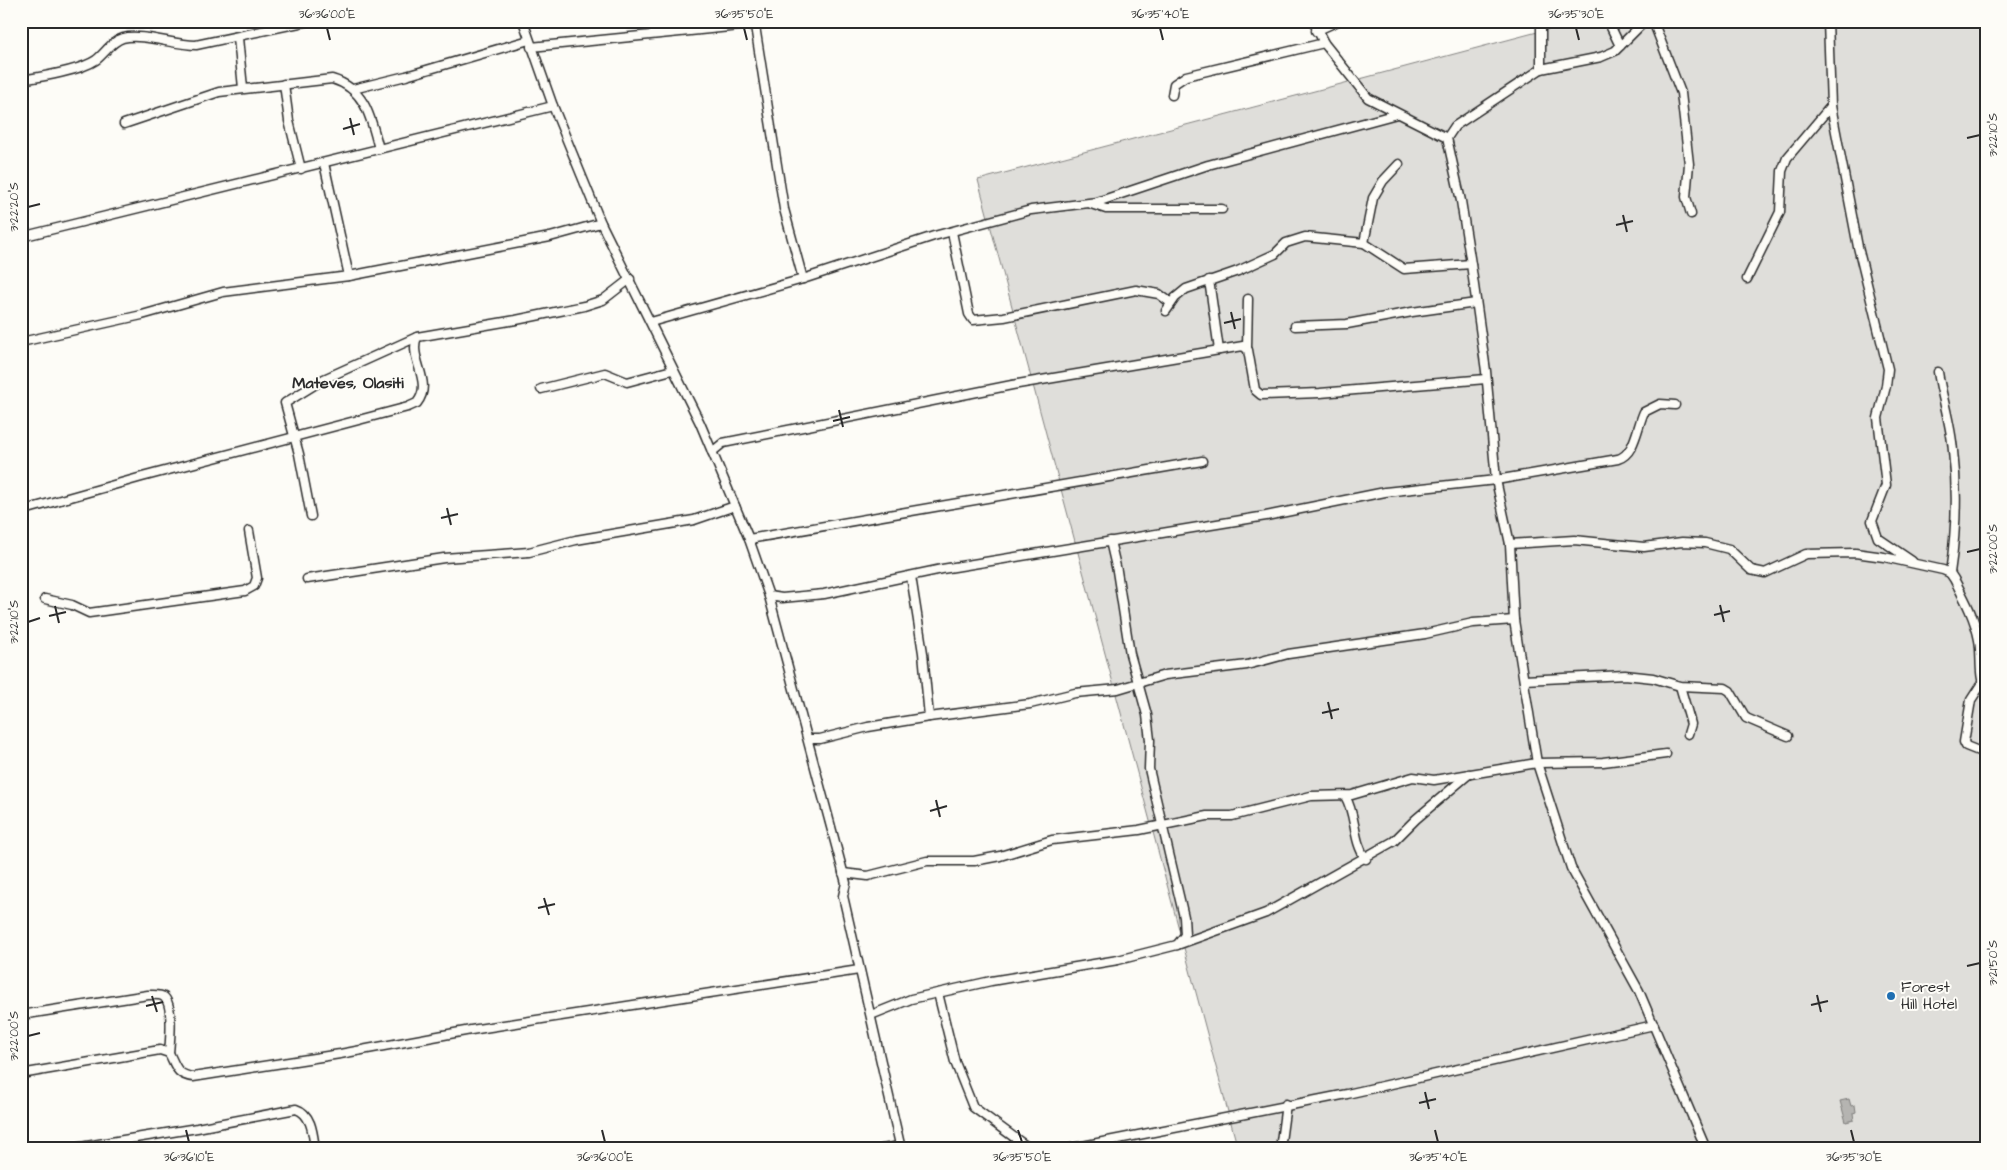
<svg xmlns="http://www.w3.org/2000/svg" width="2007" height="1170" font-family="'Architects Daughter',sans-serif">
<rect width="100%" height="100%" fill="#fdfcf7"/>
<filter id="ink" filterUnits="userSpaceOnUse"><feTurbulence type="fractalNoise" baseFrequency=".02" numOctaves="2"/><feDisplacementMap in="SourceGraphic" scale="10" xChannelSelector="R" yChannelSelector="G"/><feConvolveMatrix kernelMatrix="1 2 1 2 8 2 1 2 1" color-interpolation-filters="sRGB"/></filter>
<g filter="url(#ink)">
<path fill="#dfdeda" stroke="#858482" d="M1579,21H1986V1149H1238L978,180Z"/>
<path fill="#b5b4b1" stroke="#7e7d7b" d="M1849,1099L1851,1106L1855,1105L1856,1112L1853,1113L1854,1120L1846,1122L1840,1101Z"/>
<g fill="none" stroke-linecap="round" stroke-linejoin="round">
<defs>
<g id="street">
<path d="M523,21L553,106L601,223L700,423L749,539L769,596L846,883L843,896L901,1149"/>
<path d="M1313,21L1324,43L1368,98L1447,138"/>
<path d="M1608,21L1620,46"/>
<path d="M1645,21L1615,51L1601,57L1541,69L1455,126L1447,138L1461,201L1471,264L1486,371L1496,480L1510,544L1514,620L1537,763L1571,868L1639,991L1706,1149"/>
<path d="M1653,21L1681,93L1689,164L1686,197L1691,214"/>
<path d="M1828,21L1831,106L1858,247L1888,369L1886,386L1878,418L1886,485L1872,521L1878,538L1912,561"/>
<path d="M755,26L784,209L803,279"/>
<path d="M1316,31L1338,21"/>
<path d="M238,38L243,88"/>
<path d="M531,47L790,21"/>
<path d="M1541,69V21"/>
<path d="M21,80C40,77 80,71 96,60C105,53 112,41 123,38C142,33 174,45 196,45L309,21"/>
<path d="M284,84L289,121L301,169"/>
<path d="M353,89L406,76L529,40"/>
<path d="M1172,95L1174,84L1186,76L1324,43"/>
<path d="M124,124L219,92L332,79C366,89 371,119 379,149"/>
<path d="M324,163L349,276"/>
<path d="M1091,204L1106,209H1222"/>
<path d="M952,232L969,314L973,320L1004,317L1136,290L1159,294L1171,303"/>
<path d="M21,237L553,106"/>
<path d="M1364,243L1373,198L1383,181L1399,164"/>
<path d="M1747,279L1780,212L1782,171L1787,158L1831,106"/>
<path d="M1209,280L1219,350"/>
<path d="M1166,311L1175,298L1186,289L1238,271L1275,254L1286,243L1305,237L1364,243L1404,269L1471,264"/>
<path d="M651,322L803,279L934,236L1031,210L1097,202L1208,165L1397,114"/>
<path d="M1295,326L1347,324L1412,312L1476,303"/>
<path d="M21,342L142,315L223,292L349,276L550,237L601,223"/>
<path d="M1247,348L1248,299"/>
<path d="M1938,372C1942,398 1951,424 1953,451C1958,492 1956,533 1950,573"/>
<path d="M541,389L605,373L627,382L672,370"/>
<path d="M712,452L723,443L1012,385L1243,346L1248,350L1255,390L1261,395L1320,393L1486,379"/>
<path d="M21,511L142,477L408,407L417,403C434,382 408,359 417,337L516,320L584,306L603,300L630,279"/>
<path d="M311,516L299,454L285,403L324,379L417,337"/>
<path d="M749,539L1202,461"/>
<path d="M1110,541L1117,571L1130,654L1147,715L1150,740L1149,769L1184,917L1185,935L1177,945"/>
<path d="M1510,544L1574,540L1644,547L1682,542L1705,543L1729,549L1751,570L1765,573L1806,554L1855,553L1884,557L1943,570L1950,573L1954,579C1964,598 1975,618 1979,640C1982,656 1978,677 1986,690"/>
<path d="M911,576L923,653L929,717"/>
<path d="M307,579L444,558L529,552L576,540L694,520L735,506"/>
<path d="M769,596L782,598L824,594L942,569L1266,516L1385,492L1496,480L1618,459C1635,454 1637,427 1644,412L1660,404L1675,405"/>
<path d="M45,599L72,605L89,613L245,591L254,586L257,578L249,531"/>
<path d="M1524,680L1625,675L1653,678L1680,686L1725,688L1730,691L1746,718L1788,736"/>
<path d="M1982,683L1971,700L1964,742L1966,746L1986,754"/>
<path d="M1680,686L1691,724L1688,734"/>
<path d="M809,739H820L868,727L929,717L1030,704L1075,693L1118,689L1165,675L1247,665L1288,654L1425,634L1473,623L1514,620"/>
<path d="M1345,796C1357,816 1352,840 1366,859"/>
<path d="M843,873L868,876L927,861H974L1000,856L1052,840L1139,830L1207,816H1232L1311,796L1352,795L1413,777L1434,780L1537,763L1603,762L1666,754"/>
<path d="M938,993L955,1062L973,1107L1030,1149"/>
<path d="M21,1015L148,995C152,995 160,994 164,997C174,1006 170,1041 169,1053"/>
<path d="M871,1015L911,999L991,981L1118,960L1177,945L1266,913L1394,841L1416,819L1469,774"/>
<path d="M21,1074L160,1050L169,1053C176,1066 176,1075 193,1077L340,1054L471,1030L859,970"/>
<path d="M68,1149L197,1128L296,1109C312,1114 313,1135 315,1149"/>
<path d="M882,1149L900,1146"/>
<path d="M1067,1149L1347,1094L1654,1025"/>
<path d="M1280,1149L1286,1104"/>
</g>
</defs>
<use href="#street" stroke="#2b2b2b" stroke-width="11"/>
<use href="#street" stroke="#fdfcf7" stroke-width="8"/>
</g>
</g>
<path fill="none" stroke="#2b2b2b" stroke-width="2" d="M327,28L330,40M744,28L747,40M1160,28L1163,40M1576,28L1579,40M350,118L354,135M343,129L360,124M1967,138L1980,135M28,207L40,204M1623,215L1627,232M1616,225L1633,221M1231,312L1235,329M1224,323L1241,319M839,410L843,427M833,421L850,417M447,508L451,525M441,518L458,514M1967,552L1980,549M1720,605L1724,622M55,606L59,623M1714,615L1730,611M49,616L66,612M28,622L40,618M1328,702L1332,719M1322,713L1339,709M936,800L940,817M930,811L947,806M544,898L549,915M538,908L555,904M1967,966L1980,963M1817,995L1821,1012M152,996L157,1012M1811,1005L1828,1001M146,1006L163,1002M28,1036L40,1033M1425,1092L1429,1109M1419,1103L1436,1099M186,1130L189,1142M602,1130L605,1142M1018,1130L1022,1142M1435,1130L1438,1142M1851,1130L1854,1142"/>
<circle fill="#1f6fb2" stroke="#fdfcf7" stroke-width="2" cx="1891" cy="996" r="5"/>
<g text-anchor="middle" dominant-baseline="central" stroke-width="4" stroke-linejoin="round" paint-order="stroke">
<g font-size="15" fill="#2b2b2b" stroke="#fdfcf7" text-anchor="start">
<text x="1901" y="987">Forest<tspan x="1901" dy="17">Hill Hotel</tspan></text>
</g>
<g font-size="16" font-weight="bold" fill="#2b2b2b" stroke="#fdfcf7">
<text x="348" y="383">Mateves, Olasiti</text>
</g>
</g>
<rect width="2007" height="1170" fill="none" stroke="#fdfcf7" stroke-width="55"/>
<rect x="28" y="28" width="1952" height="1114" fill="none" stroke="#2b2b2b" stroke-width="2"/>
<g font-size="12" text-anchor="middle" fill="#2b2b2b">
<text x="327" y="18">36°36'00"E</text>
<text x="744" y="18">36°35'50"E</text>
<text x="1160" y="18">36°35'40"E</text>
<text x="1576" y="18">36°35'30"E</text>
<text transform="translate(1993 135) rotate(-90)" y="4">3°22'10"S</text>
<text transform="translate(14 207) rotate(-90)" y="4">3°22'20"S</text>
<text transform="translate(1993 549) rotate(-90)" y="4">3°22'00"S</text>
<text transform="translate(14 622) rotate(-90)" y="4">3°22'10"S</text>
<text transform="translate(1993 963) rotate(-90)" y="4">3°21'50"S</text>
<text transform="translate(14 1036) rotate(-90)" y="4">3°22'00"S</text>
<text x="189" y="1161">36°36'10"E</text>
<text x="605" y="1161">36°36'00"E</text>
<text x="1022" y="1161">36°35'50"E</text>
<text x="1438" y="1161">36°35'40"E</text>
<text x="1854" y="1161">36°35'30"E</text>
</g>
</svg>
